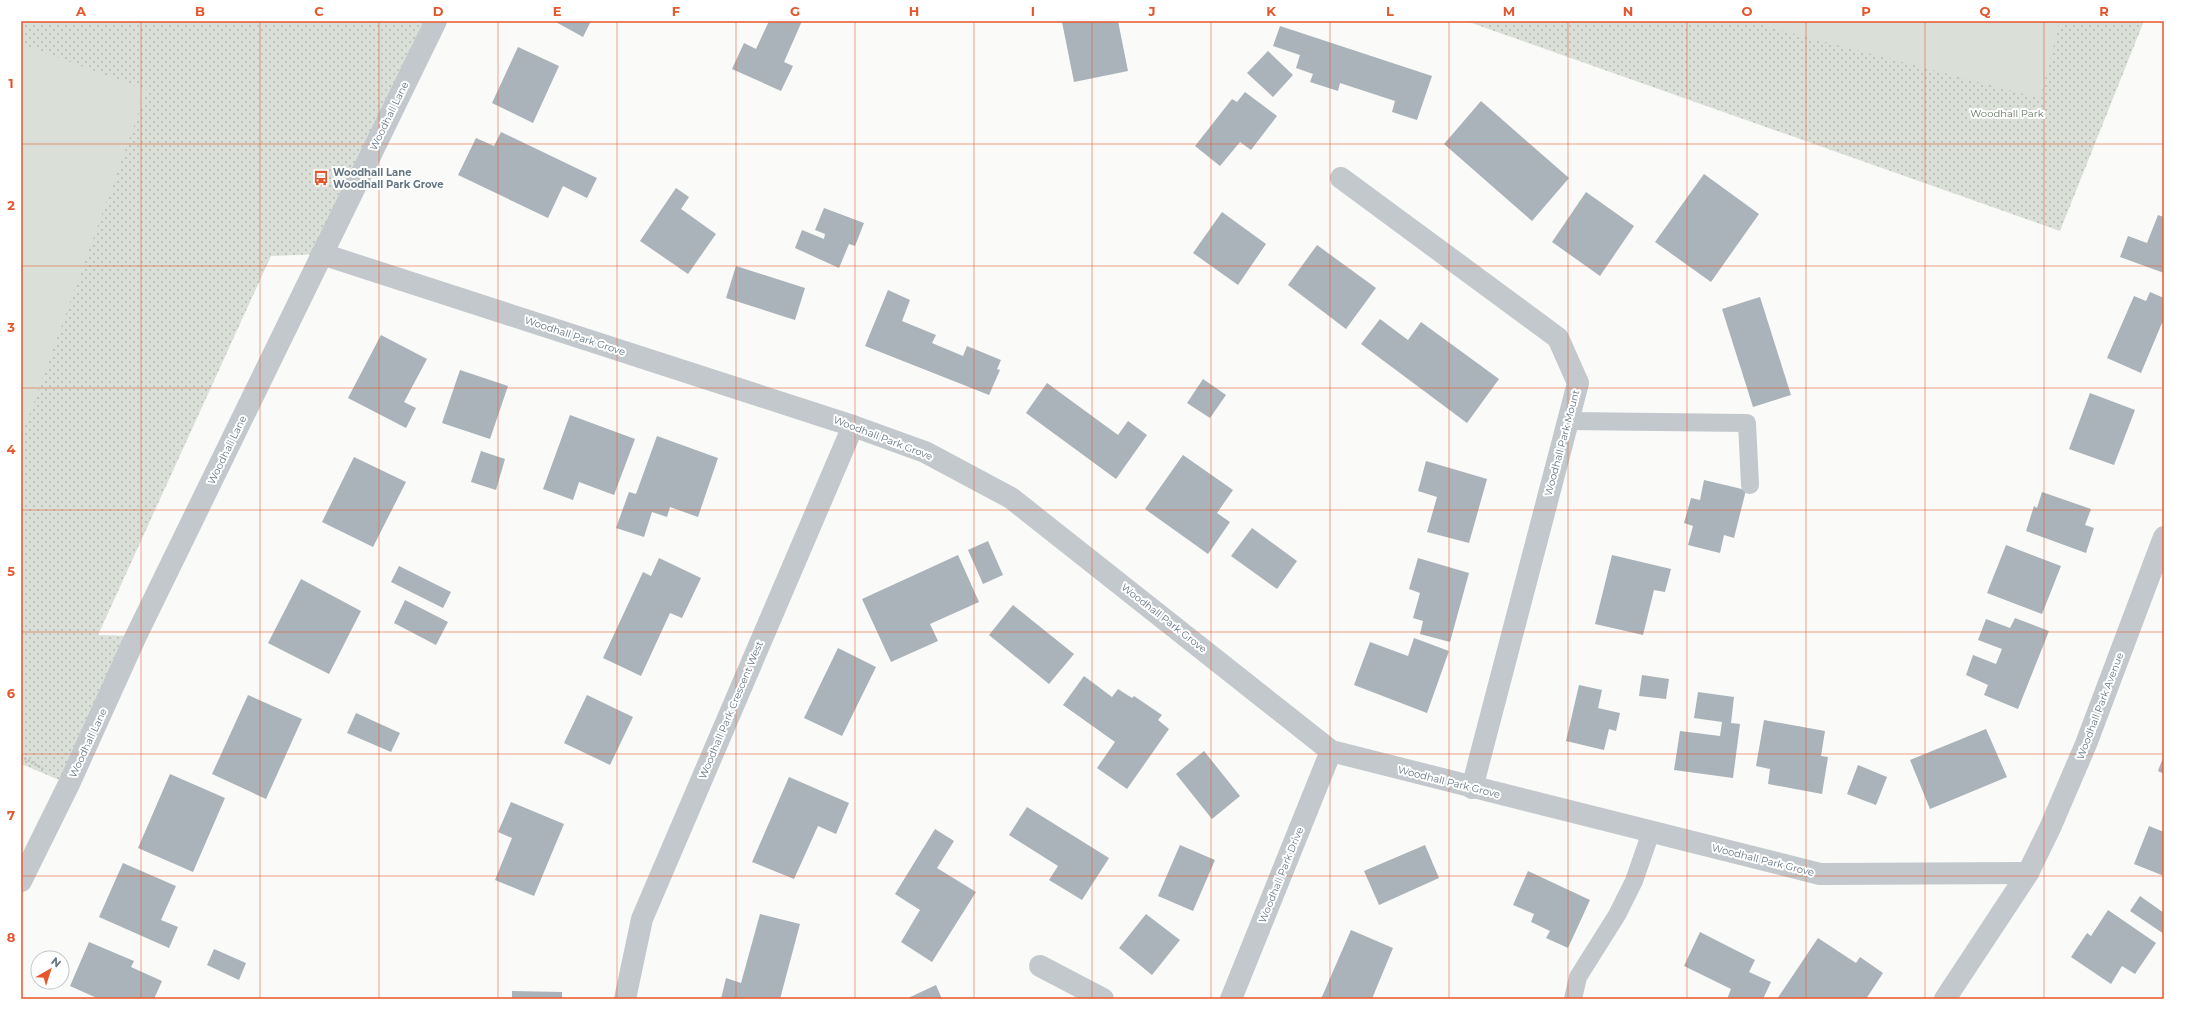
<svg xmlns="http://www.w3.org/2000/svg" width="2185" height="1020" font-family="Montserrat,sans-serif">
<defs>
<pattern id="grass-dots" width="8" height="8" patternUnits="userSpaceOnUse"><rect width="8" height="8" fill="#dadfd7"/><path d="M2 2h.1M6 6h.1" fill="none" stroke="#b4b9b4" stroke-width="1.8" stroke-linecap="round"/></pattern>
</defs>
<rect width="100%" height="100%" fill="#fafaf8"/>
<g fill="url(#grass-dots)">
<path d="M21,21H436L322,254L271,256L98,635L136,636L69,784L21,764Z"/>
<path d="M1466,21H2144L2060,231Z"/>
</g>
<g fill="#dadfd7">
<path d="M1746,21H2060L2040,98Z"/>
<path d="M21,44L147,90L21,438Z"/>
</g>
<g fill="#aab3b9">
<path d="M554,21H591L583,37Z"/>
<path d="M769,21H802L784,62L793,66L781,91L732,69L744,43L756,49Z"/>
<path d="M1069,21H1118L1128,71L1074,82L1062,22Z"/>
<path d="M1280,26L1432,76L1417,120L1392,112L1395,101L1340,83L1338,91L1310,82L1313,74L1296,68L1300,55L1273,46Z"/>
<path d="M518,47L559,66L533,123L492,103Z"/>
<path d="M1268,51L1293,75L1273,97L1247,73Z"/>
<path d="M1245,92L1277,116L1251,150L1240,142L1220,166L1195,146L1232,99L1237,102Z"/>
<path d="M1481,101L1569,178L1532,221L1444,144Z"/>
<path d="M501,132L597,178L587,198L563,186L548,218L458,175L476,138L494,146Z"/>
<path d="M1704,174L1759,214L1711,282L1655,242Z"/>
<path d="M676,188L689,197L681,209L716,234L688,274L640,241Z"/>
<path d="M1586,192L1634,226L1600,276L1552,242Z"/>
<path d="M824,208L864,223L855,246L849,244L839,268L795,248L802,230L824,239L825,234L815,230Z"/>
<path d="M1222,212L1266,244L1238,285L1193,253Z"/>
<path d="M2158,215L2164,217V273L2120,257L2128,236L2147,243Z"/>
<path d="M1317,245L1376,288L1346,329L1288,285Z"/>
<path d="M736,266L805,288L795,320L726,298Z"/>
<path d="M888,290L910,300L902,321L936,335L932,343L963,356L967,346L1001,360L997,369L1000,370L989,395L865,346Z"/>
<path d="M2150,292L2164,298V324L2162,323L2141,373L2107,358L2134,296L2146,301Z"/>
<path d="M1760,297L1791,395L1753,407L1722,309Z"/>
<path d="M1380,319L1408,340L1421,322L1499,379L1467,423L1361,344Z"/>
<path d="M381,335L427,359L404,402L416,408L406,428L348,398Z"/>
<path d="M460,370L508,386L490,439L442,423Z"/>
<path d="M1203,379L1226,395L1210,418L1187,403Z"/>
<path d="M1047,383L1118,435L1128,421L1147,435L1116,479L1026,413Z"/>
<path d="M2090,393L2135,410L2114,465L2069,449Z"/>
<path d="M570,415L635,439L614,495L579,482L573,500L543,489Z"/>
<path d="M657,436L718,458L698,517L670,507L667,517L652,512L644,537L616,528L629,492L636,494Z"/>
<path d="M481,451L505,459L496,490L471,482Z"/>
<path d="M1183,455L1233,490L1217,513L1230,522L1208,554L1145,509Z"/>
<path d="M354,457L406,482L373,547L322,522Z"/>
<path d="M1426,461L1487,479L1469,543L1427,532L1437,497L1418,491Z"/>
<path d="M1704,480L1746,490L1734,538L1724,535L1720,553L1688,545L1693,526L1684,523L1691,498L1700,500Z"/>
<path d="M2042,492L2091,509L2085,525L2094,528L2086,553L2026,531L2034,506L2037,508Z"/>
<path d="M1252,528L1297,561L1277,589L1231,556Z"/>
<path d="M988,541L1003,575L983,584L968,550Z"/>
<path d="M2006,545L2061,566L2042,614L1987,593Z"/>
<path d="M958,555L979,602L930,624L938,641L891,662L862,599Z"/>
<path d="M1612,555L1671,569L1665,592L1654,590L1643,635L1595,624Z"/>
<path d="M659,558L701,578L682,618L670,613L641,676L603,658L643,572L651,576Z"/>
<path d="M1418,558L1469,573L1450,642L1420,634L1423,621L1413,618L1420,593L1409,589Z"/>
<path d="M399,566L451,592L443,608L391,582Z"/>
<path d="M301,579L361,611L329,674L268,643Z"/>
<path d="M405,600L448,622L436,645L394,623Z"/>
<path d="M1013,605L1074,654L1049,684L989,635Z"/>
<path d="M2015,618L2049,631L2018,709L1984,695L1988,685L1966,675L1973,655L1996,664L2002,649L1978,640L1986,619L2010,628Z"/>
<path d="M1414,638L1449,651L1427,713L1354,685L1370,642L1408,656Z"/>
<path d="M838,648L876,667L842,736L804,718Z"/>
<path d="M1642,675L1669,679L1666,699L1639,696Z"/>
<path d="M1084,676L1112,697L1118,689L1132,698L1134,696L1162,715L1158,720L1169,729L1127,789L1097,768L1115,742L1063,705Z"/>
<path d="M1579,685L1602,690L1598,708L1620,713L1616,731L1609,729L1604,750L1566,741Z"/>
<path d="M1698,692L1734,697L1731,723L1740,724L1733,778L1674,770L1680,731L1720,736L1722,722L1694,718Z"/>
<path d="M248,695L302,719L266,799L212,774Z"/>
<path d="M587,695L633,717L610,765L564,743Z"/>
<path d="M356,713L400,733L391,752L347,733Z"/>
<path d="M1764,720L1825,731L1821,756L1828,757L1822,794L1768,784L1770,769L1756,766Z"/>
<path d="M1986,729L2007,777L1930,809L1910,760Z"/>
<path d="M1204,751L1240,796L1212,819L1176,774Z"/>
<path d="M2164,755V774L2158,771Z"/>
<path d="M1858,765L1887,777L1876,805L1847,794Z"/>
<path d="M170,774L225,798L193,872L138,848Z"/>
<path d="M789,777L849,803L836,834L818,826L794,879L752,862Z"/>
<path d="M511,802L564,824L534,896L495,880L512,838L498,832Z"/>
<path d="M1027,807L1109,858L1082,900L1049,880L1058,866L1009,835Z"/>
<path d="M2149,826L2164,832V876L2134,864Z"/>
<path d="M935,829L954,841L937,868L976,892L932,962L901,942L920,910L895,894Z"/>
<path d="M1180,845L1215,860L1193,911L1158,896Z"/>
<path d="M1425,845L1439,878L1379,905L1364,871Z"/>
<path d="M123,863L176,886L161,920L178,927L169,948L99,917Z"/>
<path d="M1528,871L1590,900L1568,948L1546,938L1550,931L1531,922L1534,914L1513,905Z"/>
<path d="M2140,896L2164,913V934L2130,911Z"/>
<path d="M2108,910L2156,943L2135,974L2122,966L2111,984L2071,957L2087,933L2091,936Z"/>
<path d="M760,914L800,924L780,999H721L726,978L741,983Z"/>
<path d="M1146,914L1180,940L1152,975L1119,948Z"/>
<path d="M1351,930L1393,948L1376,989L1372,999H1321Z"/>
<path d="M1700,932L1755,960L1749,972L1771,982L1763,999H1727L1731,989L1684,966Z"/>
<path d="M1818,938L1856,963L1860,957L1883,973L1866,999H1777Z"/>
<path d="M89,942L134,961L131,967L162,981L154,999H99L70,986Z"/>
<path d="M214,949L246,963L239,980L207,965Z"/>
<path d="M936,985L942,999H906Z"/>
<path d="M512,991L562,992V999H512Z"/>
</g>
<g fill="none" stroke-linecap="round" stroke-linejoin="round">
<path stroke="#bbbfc2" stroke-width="2.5" stroke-dasharray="2 2" stroke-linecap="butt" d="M21,756L43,769"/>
<g stroke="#c3c8cc" stroke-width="18">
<path d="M1568,421L1747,423L1750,485"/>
<path d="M1573,999L1578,977L1617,915L1634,881L1651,832"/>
</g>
<g stroke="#c3c8cc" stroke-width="22">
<path d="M1341,178L1558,338L1578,383L1472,788"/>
<path d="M322,254L853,426L925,452L1011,498L1331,751L1820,874L2028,873"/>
<path d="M1040,966L1103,999"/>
<path d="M625,999L642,919L853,426"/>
<path d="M1231,999L1331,751"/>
<path d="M1945,999L2028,873L2050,828L2086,744L2164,537"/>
</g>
<path stroke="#c3c8cc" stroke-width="22" d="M21,881L69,784L136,636L436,21"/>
</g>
<path fill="none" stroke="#e4572e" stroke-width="1" stroke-opacity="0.55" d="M141,21V999M260,21V999M379,21V999M498,21V999M617,21V999M736,21V999M855,21V999M974,21V999M1092,21V999M1211,21V999M1330,21V999M1449,21V999M1568,21V999M1687,21V999M1806,21V999M1925,21V999M2044,21V999M21,144H2164M21,266H2164M21,388H2164M21,510H2164M21,632H2164M21,754H2164M21,876H2164"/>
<defs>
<symbol id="bus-bare" viewBox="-9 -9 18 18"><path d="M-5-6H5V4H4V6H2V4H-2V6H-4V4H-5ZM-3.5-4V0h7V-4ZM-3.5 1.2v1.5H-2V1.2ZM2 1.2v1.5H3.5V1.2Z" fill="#e4572e" stroke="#fff" stroke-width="2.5" paint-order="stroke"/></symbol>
</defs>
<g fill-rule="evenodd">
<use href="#bus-bare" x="310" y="167" width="22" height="22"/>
</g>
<g text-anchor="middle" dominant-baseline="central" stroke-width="4" stroke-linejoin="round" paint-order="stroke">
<g font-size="10" fill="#687a64" stroke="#fff">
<text x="2007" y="113">Woodhall Park</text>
</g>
<g font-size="10" fill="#657683" stroke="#fff">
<text transform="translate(389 116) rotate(-64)">Woodhall Lane</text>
<text transform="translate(575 336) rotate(18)">Woodhall Park Grove</text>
<text transform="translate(883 438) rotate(21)">Woodhall Park Grove</text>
<text transform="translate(1562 443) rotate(-75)">Woodhall Park Mount</text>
<text transform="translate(227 450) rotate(-64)">Woodhall Lane</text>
<text transform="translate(1164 618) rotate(38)">Woodhall Park Grove</text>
<text transform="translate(2100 706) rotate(-69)">Woodhall Park Avenue</text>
<text transform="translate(731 710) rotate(-67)">Woodhall Park Crescent West</text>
<text transform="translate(88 743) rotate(-65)">Woodhall Lane</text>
<text transform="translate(1449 782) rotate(14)">Woodhall Park Grove</text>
<text transform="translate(1763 860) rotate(14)">Woodhall Park Grove</text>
<text transform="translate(1281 875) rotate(-68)">Woodhall Park Drive</text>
</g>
<g font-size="10" font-weight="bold" fill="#657683" stroke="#fff" text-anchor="start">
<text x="333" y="172">Woodhall Lane<tspan x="333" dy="12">Woodhall Park Grove</tspan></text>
</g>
</g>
<rect width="2185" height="1020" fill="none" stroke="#ffffff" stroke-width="44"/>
<g transform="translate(50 970) rotate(39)"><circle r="19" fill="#ffffff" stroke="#c1c8cd"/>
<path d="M0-3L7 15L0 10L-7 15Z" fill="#e4572e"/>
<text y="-6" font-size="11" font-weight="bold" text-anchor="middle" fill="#657683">N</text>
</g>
<rect x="22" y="22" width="2141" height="976" fill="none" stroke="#e4572e" stroke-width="1.5"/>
<g font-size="13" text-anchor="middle" font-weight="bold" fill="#e4572e">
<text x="81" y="16">A</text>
<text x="200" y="16">B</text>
<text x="319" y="16">C</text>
<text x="438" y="16">D</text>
<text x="557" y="16">E</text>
<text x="676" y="16">F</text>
<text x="795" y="16">G</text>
<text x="914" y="16">H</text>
<text x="1033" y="16">I</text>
<text x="1152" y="16">J</text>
<text x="1271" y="16">K</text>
<text x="1390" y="16">L</text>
<text x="1509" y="16">M</text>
<text x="1628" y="16">N</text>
<text x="1747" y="16">O</text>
<text x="1866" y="16">P</text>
<text x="1985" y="16">Q</text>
<text x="2104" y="16">R</text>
<text x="11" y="88">1</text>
<text x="11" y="210">2</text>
<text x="11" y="332">3</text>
<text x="11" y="454">4</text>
<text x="11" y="576">5</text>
<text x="11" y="698">6</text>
<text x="11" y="820">7</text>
<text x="11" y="942">8</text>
</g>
</svg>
